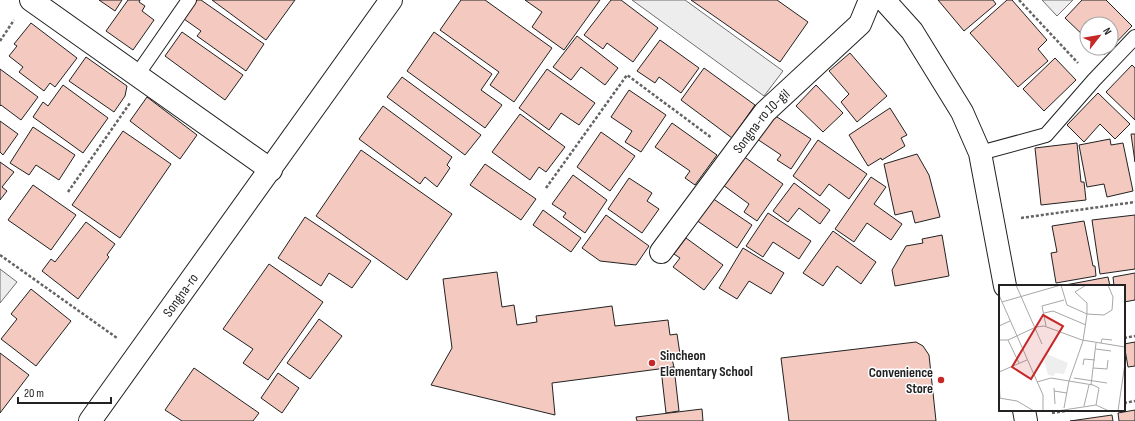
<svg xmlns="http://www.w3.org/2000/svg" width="1135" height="421" font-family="'Sofia Sans Condensed',sans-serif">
<rect width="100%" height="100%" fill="#fff"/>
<path fill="#eee" stroke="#6f6f6f" d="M1042,0H1073L1057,16Z"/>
<g fill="#ededed" stroke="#6f6f6f">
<path d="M632,0H685L783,71L764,96Z"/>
<path d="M0,269L17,282L0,303Z"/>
</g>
<g fill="#f3c9c0" stroke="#222">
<path d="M99,0H122L115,11Z"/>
<path d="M128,0H140L139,2L145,6L142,11L154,20L133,50L106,31Z"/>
<path d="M197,0H201L264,44L246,71L197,36L201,31L184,19Z"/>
<path d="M212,0H295L266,40Z"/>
<path d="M461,0H485L552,48L514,102L490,85L499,72L440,30Z"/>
<path d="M525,0H600L564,50L532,27L542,12Z"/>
<path d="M611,0H621L658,28L633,62L607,43L603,49L584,35Z"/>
<path d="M691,0H777L808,22L780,62Z"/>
<path d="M938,0H993L996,4L964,31Z"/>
<path d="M1007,0H1012L1047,40L1038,49L1048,61L1018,87L970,33Z"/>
<path d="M1082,0H1106L1132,26L1104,55L1097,48H1111V24H1087V39L1065,18Z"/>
<path d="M31,23L77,58L55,87L50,83L44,91L19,72L23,67L9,56L17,46L14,44Z"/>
<path d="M182,32L243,75L225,100L165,56Z"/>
<path d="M434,32L492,74L481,90L502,105L485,128L407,71Z"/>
<path d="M577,36L618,68L605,85L581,67L571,80L553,67Z"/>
<path d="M660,40L699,68L681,93L659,77L655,83L637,71Z"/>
<path d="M850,53L887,96L857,122L841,102L849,94L829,71Z"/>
<path d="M86,57L127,86L125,96L114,112L69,81Z"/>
<path d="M1055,58L1076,80L1044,111L1023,89Z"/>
<path d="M1132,65L1135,68V120L1106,92Z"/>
<path d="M704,68L755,105L732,138L681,100Z"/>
<path d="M0,69L38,97L21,120L1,105L0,106Z"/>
<path d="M547,69L595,103L579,125L561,113L549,130L519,108Z"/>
<path d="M402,77L481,135L465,155L387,97Z"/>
<path d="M63,85L108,118L83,153L33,117L43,102L48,106Z"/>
<path d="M816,85L843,113L823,132L796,106Z"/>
<path d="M629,90L666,115L641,152L625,142L632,131L611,117Z"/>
<path d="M1098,93L1130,124L1115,139L1100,124L1084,142L1067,125Z"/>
<path d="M147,97L197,135L180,159L130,121Z"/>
<path d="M383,106L452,157L447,165L450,168L437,187L425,177L420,184L359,139Z"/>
<path d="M890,108L907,135L901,138L905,146L882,160L881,158L868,166L849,135Z"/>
<path d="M520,114L565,147L546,172L539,167L530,180L492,152Z"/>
<path d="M774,115L811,139L791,169L777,160L781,155L757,139Z"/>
<path d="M0,121L18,134L3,155L0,152Z"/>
<path d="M672,123L717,155L695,185L685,178L690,171L655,147Z"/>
<path d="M33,127L75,155L59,180L36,165L29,175L10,163Z"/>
<path d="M123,131L171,164L120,238L72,205Z"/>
<path d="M601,132L635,156L610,191L577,167Z"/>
<path d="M1131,134H1135V162Z"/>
<path d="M1110,139L1111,145L1123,143L1133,191L1107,197L1104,184L1087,187L1079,145Z"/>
<path d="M818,140L867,174L849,199L829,184L820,196L793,176Z"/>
<path d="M1077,143L1081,182H1084L1086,200L1041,205L1035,148Z"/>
<path d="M361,150L452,214L407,280L316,216Z"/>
<path d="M917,154L929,175L940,217L915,223L912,211L895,215L884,164Z"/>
<path d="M743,156L783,184L757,221L744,212L749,204L723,185Z"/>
<path d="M0,162L14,172L2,187L7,191L0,200Z"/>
<path d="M485,164L536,199L521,220L470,185Z"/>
<path d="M573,175L607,200L585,233L563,217L566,213L552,204Z"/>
<path d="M871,177L886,187L874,204L902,224L891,240L867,223L854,242L835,229Z"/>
<path d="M629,178L652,193L647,201L659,209L642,233L608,209Z"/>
<path d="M794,183L830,210L820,224L799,208L788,222L773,211Z"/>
<path d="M33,185L76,215L51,250L8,220Z"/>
<path d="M712,198L752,225L737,248L696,220Z"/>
<path d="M543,210L581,238L571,252L533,225Z"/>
<path d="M768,213L811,241L799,259L773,242L763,257L746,246Z"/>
<path d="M606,215L649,246L636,265L600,261L582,248Z"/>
<path d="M1135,215V269L1100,274L1092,220Z"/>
<path d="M305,217L371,261L352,288L329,273L321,286L278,258Z"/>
<path d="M1084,221L1093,266H1095L1096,276L1056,283L1051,253L1057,252L1052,226Z"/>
<path d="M86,222L115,244L107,255L109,257L78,299L42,271L51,259L55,262Z"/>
<path d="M833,231L876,262L861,284L837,266L823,286L803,273Z"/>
<path d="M942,235L949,276L895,286L892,270L906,246L923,243L922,239Z"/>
<path d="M686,238L723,265L704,290L673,267L680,258L674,254Z"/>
<path d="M743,248L784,273L771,294L749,281L737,299L719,288Z"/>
<path d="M269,264L323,302L268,380L243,363L253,349L223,329Z"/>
<path d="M497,272L502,307L514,305L517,325L537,322L536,316L612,306L615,326L668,320L670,335L677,334L680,354L671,355L674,367L552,383L555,415L431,385L452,348L443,279Z"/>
<path d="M1135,273V300L1124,302V286H1114L1113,277Z"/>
<path d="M1108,277L1110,286H1060Z"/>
<path d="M31,289L71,321L36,366L1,339L17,319L11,314Z"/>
<path d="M319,319L342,336L310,379L287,363Z"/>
<path d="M916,342L923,346L929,355L936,421H789L781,358Z"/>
<path d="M1135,342V366L1128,367L1124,344Z"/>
<path d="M0,353L29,375L0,413Z"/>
<path d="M674,367L679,411L666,413L661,369Z"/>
<path d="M194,368L259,413L253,421H182L165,410Z"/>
<path d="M278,373L299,388L282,413L261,398Z"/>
<path d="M702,409L703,421H637L636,417Z"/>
<path d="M1135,410V421H1119L1118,413Z"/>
<path d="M1112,415L1113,421H1070Z"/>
</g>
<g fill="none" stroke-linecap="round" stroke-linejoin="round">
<defs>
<g id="lane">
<path d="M137,75L189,0"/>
<path d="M980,153L1046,135L1094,80L1135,37"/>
</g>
<g id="street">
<path d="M31,0L271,170"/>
<path id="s1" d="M661,252L765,112L860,24L870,0"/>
</g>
<g id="secondary">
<path d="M884,0L912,31L962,112L980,153L1005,286"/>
<path d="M1024,410L1026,421"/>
<path id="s2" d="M90,421L391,0"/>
</g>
</defs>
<use href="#lane" stroke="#222" stroke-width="16"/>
<use href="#street" stroke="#222" stroke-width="24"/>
<use href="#secondary" stroke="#222" stroke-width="24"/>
<g stroke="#646464" stroke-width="2.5" stroke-dasharray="3 2" stroke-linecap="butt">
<path d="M1019,0L1078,63"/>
<path d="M0,41L14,20"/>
<path d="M546,188L627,75L712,138"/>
<path d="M68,192L130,103"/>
<path d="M1021,218L1135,202"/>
<path d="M0,255L117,338"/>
<path d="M1124,338L1135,336"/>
<path d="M1124,403L1135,401"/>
<path d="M1052,413L1071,410"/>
</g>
<use href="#lane" stroke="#fff" stroke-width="14"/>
<use href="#street" stroke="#fff" stroke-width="22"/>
<use href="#secondary" stroke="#fff" stroke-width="22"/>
</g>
<g fill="#c62828" stroke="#fff" stroke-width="1.5">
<circle cx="652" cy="363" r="4"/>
<circle cx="941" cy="380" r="4"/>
</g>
<g text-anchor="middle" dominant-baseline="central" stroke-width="3" stroke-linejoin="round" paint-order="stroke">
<g font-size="14" fill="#222" stroke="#fff">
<text stroke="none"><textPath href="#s1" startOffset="165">Songna-ro 10-gil</textPath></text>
<text stroke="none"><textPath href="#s2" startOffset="155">Songna-ro</textPath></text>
</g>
<g font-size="14" font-weight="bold" fill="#222" stroke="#fff" text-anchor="start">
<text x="660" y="355">Sincheon<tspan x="660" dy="16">Elementary School</tspan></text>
<text x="933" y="372" text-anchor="end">Convenience<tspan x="933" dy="16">Store</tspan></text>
</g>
</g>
<g transform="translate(999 285)">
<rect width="126" height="126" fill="#fff"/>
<path d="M48,69L69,78L65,89L56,88L55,91L49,90L45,76Z" fill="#eee"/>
<path fill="none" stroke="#a7a7a7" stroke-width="1" d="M17,0L43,59M62,0L68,20L88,29L105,30L113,25L114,12L109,0M0,10L44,110V126M3,17L62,0M45,28L54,26L87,40M0,41L11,36M47,41L43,21L65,15M0,55H9L37,42L45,41L83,55L126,62M9,55L20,78M102,58L103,54L113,55M97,64L112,66M84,80L85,74L96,75M94,83L108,84L109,75M0,87L28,75M75,93L108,98M0,96L1,113M38,97L52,93L94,100L100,103L97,120M92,100L97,58M55,103L56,119M55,106L68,108M0,113L18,116L35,126M85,121L90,100M65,123L70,96L84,56L88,29V18L76,7L87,0M58,126L97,120L110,126M119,126L126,78"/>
<path fill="#c62828" fill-opacity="0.15" stroke="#c62828" stroke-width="2" d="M44,30L64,41L32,94L13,82Z"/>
<rect width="126" height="126" fill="none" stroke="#222" stroke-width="2"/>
</g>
<g transform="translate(1099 36) rotate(59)"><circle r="19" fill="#ffffff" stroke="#a7a7a7"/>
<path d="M0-3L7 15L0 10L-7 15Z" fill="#c62828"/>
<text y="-6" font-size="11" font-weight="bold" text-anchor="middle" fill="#222222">N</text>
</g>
<path d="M18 397v6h93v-6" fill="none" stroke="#222222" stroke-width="2"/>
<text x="24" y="397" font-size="12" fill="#222222" stroke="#ffffff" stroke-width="3" paint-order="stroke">20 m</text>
</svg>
